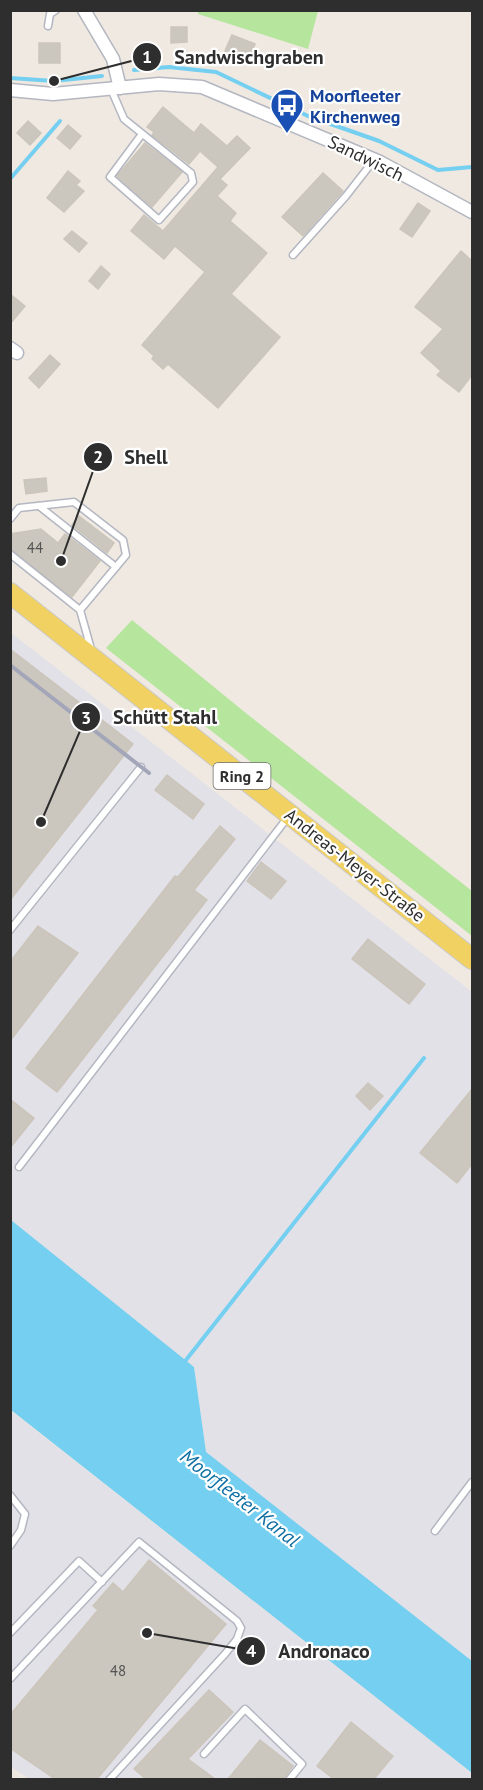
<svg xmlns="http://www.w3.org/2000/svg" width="483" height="1790" font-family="'PT Sans',sans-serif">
<rect width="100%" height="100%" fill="#efe9e1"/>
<g fill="#e3e1e8">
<path d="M10,632L472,992V1661L205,1452L194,1367L11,1220Z"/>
<path d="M10,1410L472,1773V1779L31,1780L11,1767Z"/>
</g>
<g fill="#b6e59e">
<path d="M198,11V10L318,11L308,49L198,14Z"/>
<path d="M132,620L247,714L472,891V936L106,648Z"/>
</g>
<path fill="#75cff0" d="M11,1220L194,1367L206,1452L472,1661V1773L11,1410Z"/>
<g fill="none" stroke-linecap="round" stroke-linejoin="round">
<g stroke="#75cff0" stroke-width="4">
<path d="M134,70L169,67L216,72L308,116L379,141L438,170L472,167"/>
<path d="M10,78L54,81L102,76"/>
<path d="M10,179L60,121"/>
<path d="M186,1360L424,1058"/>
</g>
</g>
<g fill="#cbc7bf" stroke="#cbc5ba" stroke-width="1.5">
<path d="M171,27H187V42L171,43Z"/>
<path d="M232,35L255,44L248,63L224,53Z"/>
<rect x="39" y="43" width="21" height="20"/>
<path d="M163,107L194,133L201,124L227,146L237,136L250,148L220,179L227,185L217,196L236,213L230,221L267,253L231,294L280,337L218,408L168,364L163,369L152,359L154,356L142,345L205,272L175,246L164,259L131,231L144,215L163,231L218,167L200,151L189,164L152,135L154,132L147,127Z"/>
<path d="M28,121L41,133L30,145L17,133Z"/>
<path d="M68,125L81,136L70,149L57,138Z"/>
<path d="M145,143L182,172L152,207L117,176Z"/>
<path d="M68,171L80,181L76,185L84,191L64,212L47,198Z"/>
<path d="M323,173L343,191L303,236L282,217Z"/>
<path d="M418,203L430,211L412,237L400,229Z"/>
<path d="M72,231L87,243L79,252L64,239Z"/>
<path d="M461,251L472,261V375L459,392L437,375L441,371L421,353L443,329L415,307Z"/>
<path d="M101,266L110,274L98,289L89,281Z"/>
<path d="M10,294L25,306L10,324Z"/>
<path d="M50,355L60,364L39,388L29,378Z"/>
<path d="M46,478L47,491L26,494L24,480Z"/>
<path d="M79,516L114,543L107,553L72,525Z"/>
<path d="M41,529L58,543L65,534L100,561L72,597L10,549V534Z"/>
<path d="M10,649L133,744L10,900Z"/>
<path d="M167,775L204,804L193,819L155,790Z"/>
<path d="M220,826L235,839L194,890L207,900L57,1092L26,1068L175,876L178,877Z"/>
<path d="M261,862L286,881L271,899L247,881Z"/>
<path d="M38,926L78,953L10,1041V962Z"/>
<path d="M368,939L425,984L409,1004L352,959Z"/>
<path d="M368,1083L383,1096L370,1110L356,1096Z"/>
<path d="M472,1089V1164L457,1183L420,1153Z"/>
<path d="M10,1099L34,1118L10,1148Z"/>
<path d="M149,1560L226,1624L97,1779H55L10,1748V1715L98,1610L93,1606L113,1583L123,1592Z"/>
<path d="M209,1690L233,1712L188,1759L215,1779H146L134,1769Z"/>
<path d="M351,1722L393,1756L374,1779H334L317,1766Z"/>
<path d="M260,1740L293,1766L284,1778L228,1779Z"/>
</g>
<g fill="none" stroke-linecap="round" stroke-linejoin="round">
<defs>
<g id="lane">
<path d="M48,26L50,14L56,10"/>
<path d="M111,89L124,119L191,173L193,182L159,220L110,177L142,134"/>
<path d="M293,255L346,196L374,160"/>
<path d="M39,506L116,567"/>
<path d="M10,519L19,508L74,502L123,540L126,555L80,610"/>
<path d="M10,554L80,610L91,649"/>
<path d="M10,930L141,767"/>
<path d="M19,1167L288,817"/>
<path d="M10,1495L25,1514L21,1530L10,1546"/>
<path d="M435,1531L472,1482"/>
<path d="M10,1633L79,1561L102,1582"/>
<path d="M10,1679L139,1542L237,1621L241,1628L237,1639L225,1654L109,1780"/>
<path d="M204,1754L245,1709L302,1764L289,1780"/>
</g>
<g id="street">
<path d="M84,10L113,59L120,88"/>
<path d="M10,90L53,94L159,84L202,87L380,162L472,212"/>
<path d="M10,348L17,353"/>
</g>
<path id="primary" d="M10,593L472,959"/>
</defs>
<use href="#lane" stroke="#b4b7c1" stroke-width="9"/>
<use href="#street" stroke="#b4b7c1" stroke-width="15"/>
<use href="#primary" stroke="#c9c9c9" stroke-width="22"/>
<use href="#lane" stroke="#fff" stroke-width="6"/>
<use href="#street" stroke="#fff" stroke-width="12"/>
<use href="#primary" stroke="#f2d163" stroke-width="20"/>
<path stroke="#a3a6b8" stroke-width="4" d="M10,665L149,773"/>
</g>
<defs>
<symbol id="bus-pin" viewBox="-11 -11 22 30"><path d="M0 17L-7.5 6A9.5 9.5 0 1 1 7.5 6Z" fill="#1a4fb4" stroke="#fff"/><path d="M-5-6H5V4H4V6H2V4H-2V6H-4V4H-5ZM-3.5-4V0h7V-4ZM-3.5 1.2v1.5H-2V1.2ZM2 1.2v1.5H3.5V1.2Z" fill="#fff"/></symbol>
</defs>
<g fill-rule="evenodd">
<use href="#bus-pin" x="268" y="86" width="38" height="52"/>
</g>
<g text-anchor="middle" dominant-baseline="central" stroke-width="4.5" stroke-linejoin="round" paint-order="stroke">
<g font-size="15" fill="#555452">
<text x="35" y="547">44</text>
<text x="118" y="1670">48</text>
</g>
<rect fill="#fff" stroke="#6d6d6d" stroke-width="1.5" x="213.5" y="763" width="57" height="26" rx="4.5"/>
<g font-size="16" font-weight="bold" fill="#2e2e2e">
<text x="242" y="776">Ring 2</text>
</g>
<g font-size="18" font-weight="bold" fill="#164399" stroke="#fff" text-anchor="start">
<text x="310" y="95">Moorfleeter<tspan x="310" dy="21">Kirchenweg</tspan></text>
</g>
<g font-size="18" fill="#2e2e2e" stroke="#fff">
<text transform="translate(366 158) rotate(26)">Sandwisch</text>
<text transform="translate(355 865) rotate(38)">Andreas-Meyer-Straße</text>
</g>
<g font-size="20" font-style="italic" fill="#0d6fa3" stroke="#fff">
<text transform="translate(240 1498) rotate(38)">Moorfleeter Kanal</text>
</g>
</g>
<path fill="none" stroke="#2e2e2e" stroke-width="2" d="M54 81L147 57M61 561L98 457M41 822L86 717M147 1633L251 1651"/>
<g fill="#2e2e2e" stroke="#fff" stroke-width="2">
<circle cx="54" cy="81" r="6"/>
<circle cx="61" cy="561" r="6"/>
<circle cx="41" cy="822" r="6"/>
<circle cx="147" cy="1633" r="6"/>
<circle cx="147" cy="57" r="15"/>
<circle cx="98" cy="457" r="15"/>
<circle cx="86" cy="717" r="15"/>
<circle cx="251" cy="1651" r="15"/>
</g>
<g font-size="18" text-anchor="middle" font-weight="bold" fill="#fff">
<text x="147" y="63">1</text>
<text x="98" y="463">2</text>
<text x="86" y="724">3</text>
<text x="251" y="1657">4</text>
</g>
<g font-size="20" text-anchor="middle" font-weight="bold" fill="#2e2e2e" stroke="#fff" stroke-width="4.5" stroke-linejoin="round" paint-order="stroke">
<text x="249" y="64">Sandwischgraben</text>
<text x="146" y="464">Shell</text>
<text x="165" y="724">Schütt Stahl</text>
<text x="324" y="1658">Andronaco</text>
</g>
<rect width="483" height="1790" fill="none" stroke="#2e2e2e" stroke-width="24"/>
</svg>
